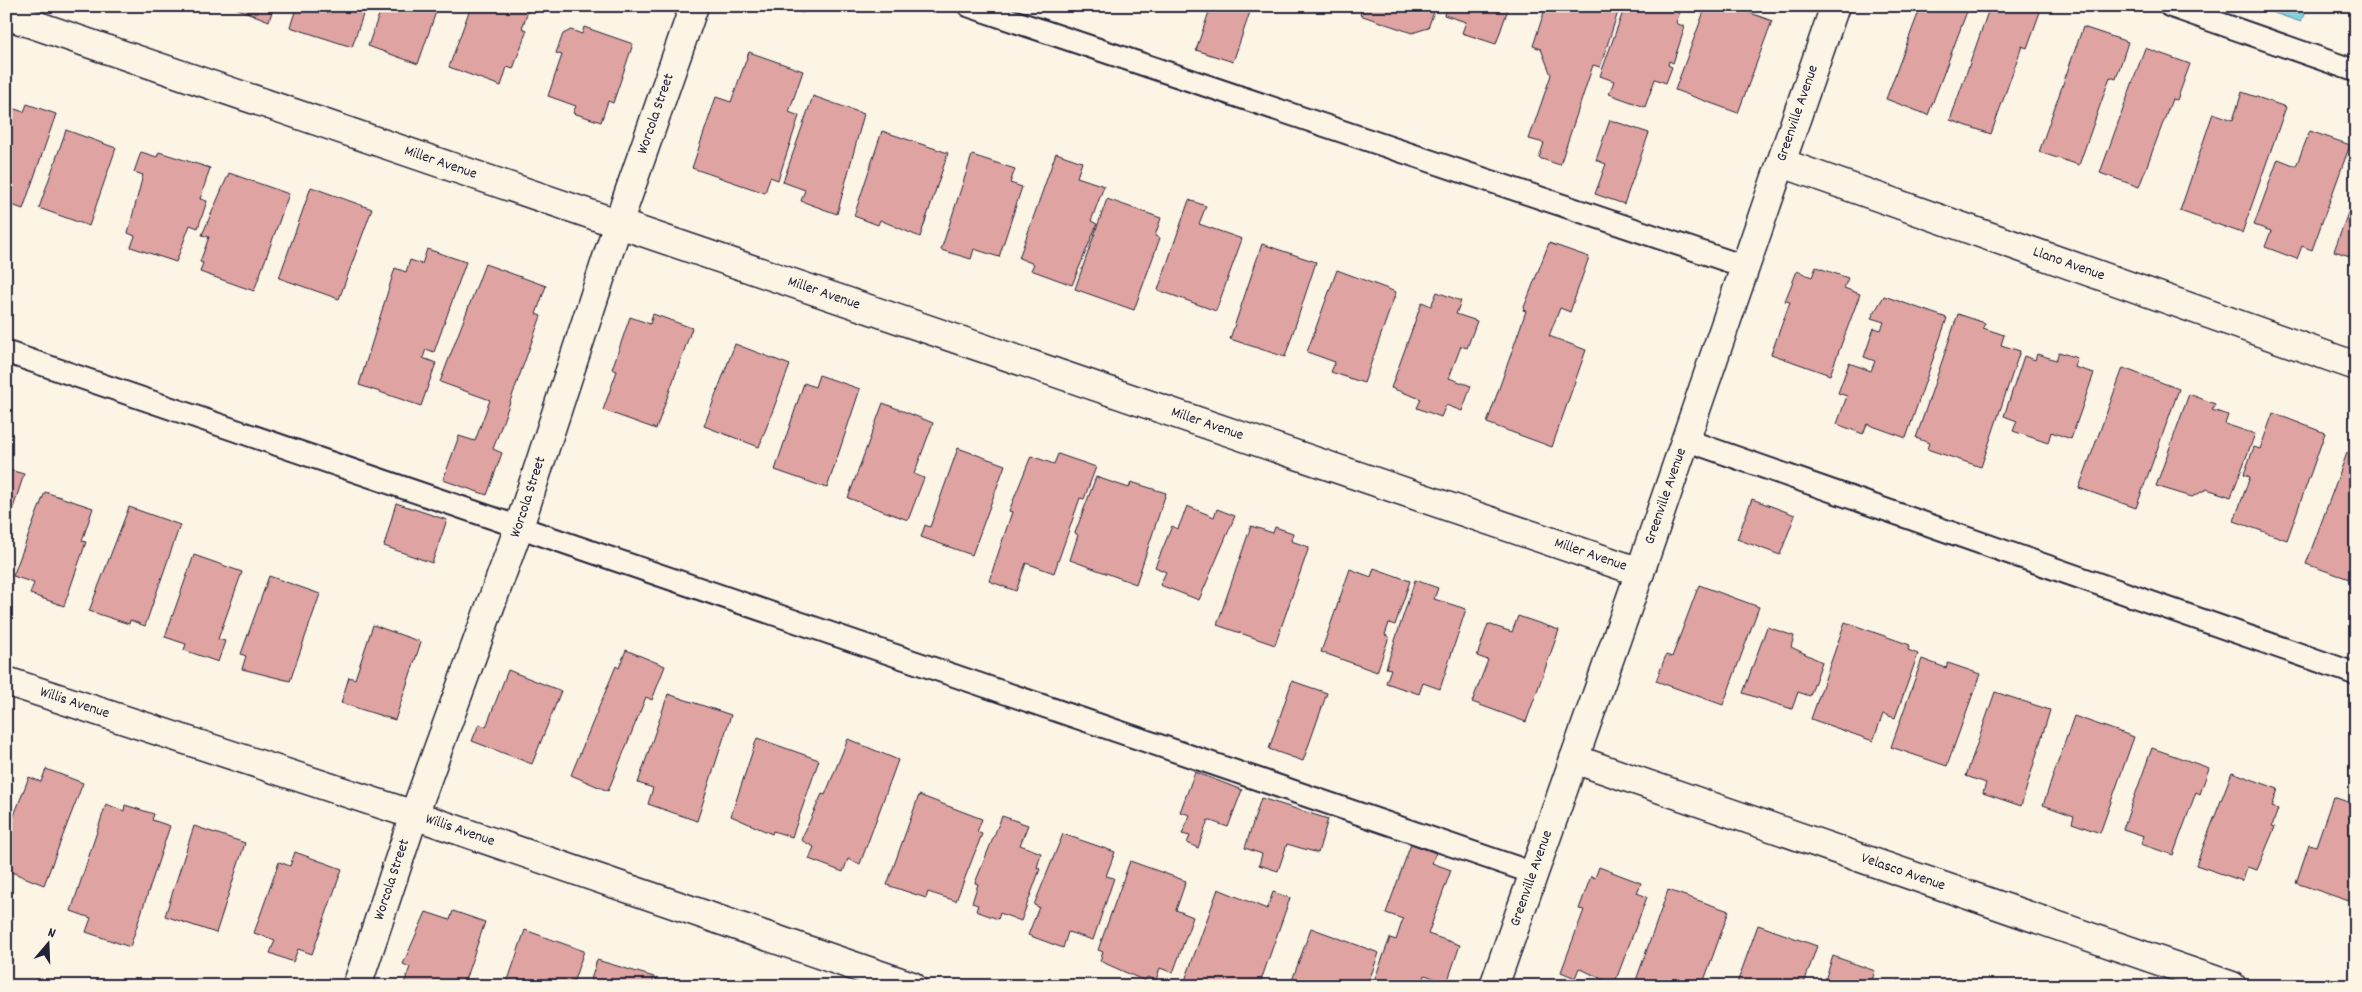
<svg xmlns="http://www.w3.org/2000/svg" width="2362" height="992" font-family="Dekko,sans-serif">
<rect width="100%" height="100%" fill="#fcf5e5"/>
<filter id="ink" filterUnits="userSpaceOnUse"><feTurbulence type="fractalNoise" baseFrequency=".02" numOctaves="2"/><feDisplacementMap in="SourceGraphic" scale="10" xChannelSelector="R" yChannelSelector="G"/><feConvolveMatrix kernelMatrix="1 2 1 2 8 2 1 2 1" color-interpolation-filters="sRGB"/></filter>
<g filter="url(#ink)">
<path fill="#83d0e2" stroke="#5c8a9f" d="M2263,6H2307L2301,22L2262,9Z"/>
<g fill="#dfa4a2" stroke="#22223b">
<path d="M231,6H274L269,21Z"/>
<path d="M297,6H366L352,47L290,27Z"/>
<path d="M382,6H438L418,64L368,46Z"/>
<path d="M471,6H530L522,28L527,30L513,69L507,67L501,86L449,67Z"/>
<path d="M783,6H805L803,13Z"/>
<path d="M1211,6H1252L1233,62L1196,50Z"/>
<path d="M1363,6H1436L1428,28L1412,33L1360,15Z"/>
<path d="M1509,6L1496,44L1462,33L1466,22L1444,15L1446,9L1441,7Z"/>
<path d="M1546,6H1620L1600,67L1593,65L1560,165L1539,158L1544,143L1529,139L1551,75L1541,49L1533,46Z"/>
<path d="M1625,6H1682L1676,23L1685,27L1673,63L1669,61L1668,65L1672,67L1666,83L1655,79L1645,107L1609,94L1614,81L1600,76Z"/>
<path d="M1706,6H1732L1772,21L1738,113L1675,90Z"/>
<path d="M1921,6H1969L1928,115L1886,99Z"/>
<path d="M1990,6H2024L2040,12L2027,48L2022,46L1991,134L1950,120Z"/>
<path d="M584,27L633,44L613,103L608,101L601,122L573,113L576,106L548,96L562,55L556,53L563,34L571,30L582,34Z"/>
<path d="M2083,27L2128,42L2116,79L2110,77L2079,165L2039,152Z"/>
<path d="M2145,48L2190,64L2177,100L2172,99L2139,187L2100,173Z"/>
<path d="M749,52L803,71L789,112L799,116L778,180L770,177L765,193L692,168L716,97L731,102Z"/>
<path d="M2242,92L2286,107L2242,233L2180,211L2213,113L2233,120Z"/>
<path d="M813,96L864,114L837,214L801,201L805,190L783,182Z"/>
<path d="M27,104L56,114L23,209L6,203V106L24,112Z"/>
<path d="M1610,120L1649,133L1624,204L1595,194L1606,164L1596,160Z"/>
<path d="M66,130L116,148L89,226L39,208Z"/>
<path d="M882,131L948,153L920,237L880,220L878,225L854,216Z"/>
<path d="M2310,131L2350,145L2312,250L2302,246L2297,259L2265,247L2271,231L2254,225L2278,159L2296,166Z"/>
<path d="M141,152L157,157L159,152L210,168L200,199L207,201L198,228L190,225L176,262L131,247L135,236L128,233L143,175L134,172Z"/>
<path d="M1056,153L1082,162L1077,177L1104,186L1091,221L1097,224L1072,285L1031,270L1034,264L1019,258Z"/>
<path d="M972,155L1015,169L1010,183L1022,187L999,257L974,249L971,259L941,250Z"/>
<path d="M229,173L289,194L254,291L200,272L203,263L200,262L209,237L202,235Z"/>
<path d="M311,187L372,209L339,299L279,278Z"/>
<path d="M2356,191V258L2334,251Z"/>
<path d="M1107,199L1161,218L1155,236L1160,238L1134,310L1075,289Z"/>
<path d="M1189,200L1206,206L1199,224L1242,239L1216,311L1158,290Z"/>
<path d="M1549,243L1589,257L1570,312L1560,308L1549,336L1586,350L1552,447L1487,423L1526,311L1523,310Z"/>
<path d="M1262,244L1316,262L1285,357L1230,339Z"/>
<path d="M427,249L466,262L434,352L426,349L423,358L436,363L421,406L359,385L395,268L406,272L410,260L422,264Z"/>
<path d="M485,264L546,286L536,314L541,316L493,449L502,453L487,495L443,480L459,436L475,441L490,400L440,382Z"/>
<path d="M1816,267L1848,278L1844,288L1860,294L1830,375L1771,354L1790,302L1785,301L1797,271L1812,277Z"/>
<path d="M1337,270L1396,292L1364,383L1331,372L1335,362L1307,352Z"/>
<path d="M1437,292L1461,301L1456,314L1477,321L1467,348L1461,346L1449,378L1471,386L1462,411L1446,405L1441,417L1417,408L1421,399L1391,388L1422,302L1431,306Z"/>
<path d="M1884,296L1947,318L1906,438L1867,424L1863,434L1837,424L1847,396L1838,393L1849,363L1871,371L1875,361L1864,357L1874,328L1881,330L1884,322L1871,318Z"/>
<path d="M653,314L692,328L656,429L603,410L617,371L612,369L630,317L650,324Z"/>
<path d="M1958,314L1985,323L1983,328L2004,335L2001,345L2020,351L1981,467L1927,449L1929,443L1916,438Z"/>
<path d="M735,344L790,365L759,447L704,426Z"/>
<path d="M2059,352L2077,358L2074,367L2094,373L2071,439L2051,432L2048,443L2013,431L2017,421L2004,416L2024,356L2035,360L2037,354L2056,360Z"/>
<path d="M2123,368L2179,389L2136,508L2079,488Z"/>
<path d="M819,375L860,389L827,488L775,470L804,383L815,387Z"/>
<path d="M2189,394L2215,404L2212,410L2228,415L2225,424L2255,434L2231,497L2207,489L2192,497L2156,486Z"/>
<path d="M883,403L933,423L914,474L924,478L908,520L848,498Z"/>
<path d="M2273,413L2325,433L2287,540L2234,521L2250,477L2244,474L2254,447L2260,449Z"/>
<path d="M958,448L1005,465L972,555L921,537L925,525L930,527Z"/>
<path d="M2347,453L2356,457V569L2352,580L2306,564Z"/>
<path d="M1058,454L1096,467L1084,499L1080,498L1054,573L1026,563L1016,591L989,581L1012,512L1009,511L1031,456L1054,464Z"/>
<path d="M6,469L24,474L6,530Z"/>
<path d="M1096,477L1129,488L1131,482L1166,493L1136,584L1070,560L1078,535L1075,533Z"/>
<path d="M45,492L93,508L82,541L86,542L64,606L30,594L34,583L13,576Z"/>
<path d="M1752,499L1795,515L1780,555L1737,539Z"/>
<path d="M396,503L447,520L432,563L384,546Z"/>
<path d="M1187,506L1214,517L1217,509L1235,516L1199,600L1160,585L1166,572L1155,567L1172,526L1178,529Z"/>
<path d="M129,507L180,525L145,626L130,620L129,624L89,611Z"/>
<path d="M1251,526L1273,533L1275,527L1293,533L1291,541L1309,547L1275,645L1217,625Z"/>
<path d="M194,555L242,572L218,639L225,641L218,662L184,650L186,644L165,637Z"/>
<path d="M1374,568L1410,581L1395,625L1389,623L1385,635L1389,637L1377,672L1321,652L1350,569L1371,577Z"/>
<path d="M269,576L320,594L290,681L242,669L246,656L241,654Z"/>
<path d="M1415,580L1438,588L1434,599L1466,609L1440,689L1423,683L1419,694L1386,683L1391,669L1386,668Z"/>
<path d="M1699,585L1759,607L1723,705L1656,681L1666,655L1672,657Z"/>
<path d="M1518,616L1559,630L1526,722L1472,702L1488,660L1477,656L1488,624L1512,632Z"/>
<path d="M1845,622L1910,645L1908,650L1918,654L1895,718L1883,714L1873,741L1811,719Z"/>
<path d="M373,625L421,642L395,720L341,703L349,677L355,679Z"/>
<path d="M1767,627L1794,636L1791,647L1822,662L1810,696L1798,692L1792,709L1743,693Z"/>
<path d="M626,650L665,666L652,700L646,697L608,791L571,775L616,666L619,668Z"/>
<path d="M1922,659L1946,668L1948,663L1980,674L1947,766L1891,747Z"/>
<path d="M508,670L561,691L532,764L472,741L479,724L486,727Z"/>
<path d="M1292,681L1327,693L1303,761L1269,749Z"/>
<path d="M1995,692L2050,710L2021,806L1983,793L1986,783L1966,776Z"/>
<path d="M668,694L731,715L697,821L648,804L653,788L638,783Z"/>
<path d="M2074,716L2134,737L2100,833L2072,823L2074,816L2043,805Z"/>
<path d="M757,738L819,760L792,837L773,831L772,834L731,816Z"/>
<path d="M848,739L898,760L860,864L848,859L843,872L809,859L814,847L801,840L822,794L825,795Z"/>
<path d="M2152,748L2209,768L2200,794L2196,792L2173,855L2141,844L2144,836L2123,829Z"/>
<path d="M46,769L83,783L44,885L6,870V836L29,777L41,782Z"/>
<path d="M1195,772L1242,790L1228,827L1208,820L1198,848L1187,843L1190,836L1182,834L1190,815L1180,812Z"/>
<path d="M2232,772L2278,789L2272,807L2278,809L2272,826L2275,827L2257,870L2247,867L2243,881L2196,865Z"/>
<path d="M919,795L982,819L977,832L982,834L956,901L928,892L926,898L887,885Z"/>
<path d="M2333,797L2354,804L2349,818L2356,820V892L2352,902L2296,883L2309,844L2316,846Z"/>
<path d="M1261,798L1328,819L1318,853L1287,844L1278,871L1259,865L1262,854L1245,848Z"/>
<path d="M106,804L124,811L125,805L154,814L152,820L170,826L130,947L86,932L91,918L71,911Z"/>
<path d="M1002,816L1028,825L1020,845L1041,853L1037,868L1040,869L1021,921L1000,913L998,919L976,911L978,905L972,903L978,884L975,883Z"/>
<path d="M194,826L245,843L216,933L165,916Z"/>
<path d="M1063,834L1115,852L1106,876L1114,878L1093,940L1068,932L1063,948L1028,935L1039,907L1034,905Z"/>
<path d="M1411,844L1436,853L1432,863L1451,870L1428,934L1460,945L1447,983L1425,975L1422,986H1372L1390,938L1396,940L1403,919L1386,913Z"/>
<path d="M295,852L342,869L312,954L298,949L293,962L270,953L275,940L254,933L279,862L290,866Z"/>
<path d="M1130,861L1186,881L1176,910L1193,917L1173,973L1160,968L1156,980L1147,977L1145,981L1100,961L1103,952L1098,950Z"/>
<path d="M1599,867L1641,883L1637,893L1647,897L1614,985L1579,968L1575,978L1561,972L1584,910L1579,909L1591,876L1595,878Z"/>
<path d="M1218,889L1267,909L1273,892L1290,898L1259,986H1183Z"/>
<path d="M1668,890L1729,911L1702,986H1634Z"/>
<path d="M453,911L485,922L463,986H403L410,967L403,964L426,912L450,920Z"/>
<path d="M1758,925L1817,946L1803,986H1736Z"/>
<path d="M1311,928L1379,953L1367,986H1290Z"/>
<path d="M525,930L584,951L572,986H506Z"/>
<path d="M1833,956L1875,971L1871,983L1880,986H1823Z"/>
<path d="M597,960L654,977L652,986H589Z"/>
<path d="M1898,981L1913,986H1896Z"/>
</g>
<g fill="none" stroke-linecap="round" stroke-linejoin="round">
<defs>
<g id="lane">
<path d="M969,6L1746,267"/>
<path d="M2170,6L2356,71"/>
<path d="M6,352L1533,873"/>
<path d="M1686,440L2356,674"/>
</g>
<g id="street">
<path id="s1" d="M6,15L1640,572"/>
<path id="s2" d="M1782,163L2356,366"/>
<path id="s3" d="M6,681L414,815L912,986"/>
<path id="s4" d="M1574,759L2232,986"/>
<path id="s5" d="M357,986L414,815L519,527L618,224L694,6"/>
</g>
<g id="secondary">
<path id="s6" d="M1494,986L1640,572L1835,6"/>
</g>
</defs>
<use href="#lane" stroke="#22223b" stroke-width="25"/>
<use href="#street" stroke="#22223b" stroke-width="31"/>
<use href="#secondary" stroke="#22223b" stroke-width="31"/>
<use href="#lane" stroke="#fcf5e5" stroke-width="21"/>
<use href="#street" stroke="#fcf5e5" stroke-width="28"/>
<use href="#secondary" stroke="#fcf5e5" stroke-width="28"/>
</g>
</g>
<g text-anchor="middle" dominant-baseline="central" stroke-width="4" stroke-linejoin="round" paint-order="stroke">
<g font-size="15" fill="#22223b" stroke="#fcf5e5">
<text stroke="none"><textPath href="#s5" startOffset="922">Worcola Street</textPath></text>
<text stroke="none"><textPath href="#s6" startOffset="924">Greenville Avenue</textPath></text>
<text stroke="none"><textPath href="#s1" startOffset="459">Miller Avenue</textPath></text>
<text stroke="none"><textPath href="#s2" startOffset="304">Llano Avenue</textPath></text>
<text stroke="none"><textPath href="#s1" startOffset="864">Miller Avenue</textPath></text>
<text stroke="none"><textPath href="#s1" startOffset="1269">Miller Avenue</textPath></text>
<text stroke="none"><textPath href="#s5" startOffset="518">Worcola Street</textPath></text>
<text stroke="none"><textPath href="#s6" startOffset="519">Greenville Avenue</textPath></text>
<text stroke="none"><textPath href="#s1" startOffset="1674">Miller Avenue</textPath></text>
<text stroke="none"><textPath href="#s3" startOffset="72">Willis Avenue</textPath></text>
<text stroke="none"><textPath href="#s3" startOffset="478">Willis Avenue</textPath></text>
<text stroke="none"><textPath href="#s4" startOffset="348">Velasco Avenue</textPath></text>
<text stroke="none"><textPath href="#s5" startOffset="112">Worcola Street</textPath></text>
<text stroke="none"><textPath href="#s6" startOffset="114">Greenville Avenue</textPath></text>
</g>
</g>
<rect width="2362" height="992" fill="none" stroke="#fcf5e5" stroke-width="25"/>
<rect x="12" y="12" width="2337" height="967" fill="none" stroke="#22223b" stroke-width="2" filter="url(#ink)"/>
<g transform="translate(48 944) rotate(19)" stroke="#fcf5e5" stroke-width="4" paint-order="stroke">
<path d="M0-4L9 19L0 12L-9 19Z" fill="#22223b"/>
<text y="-8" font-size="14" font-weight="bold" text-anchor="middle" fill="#22223b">N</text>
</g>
</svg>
